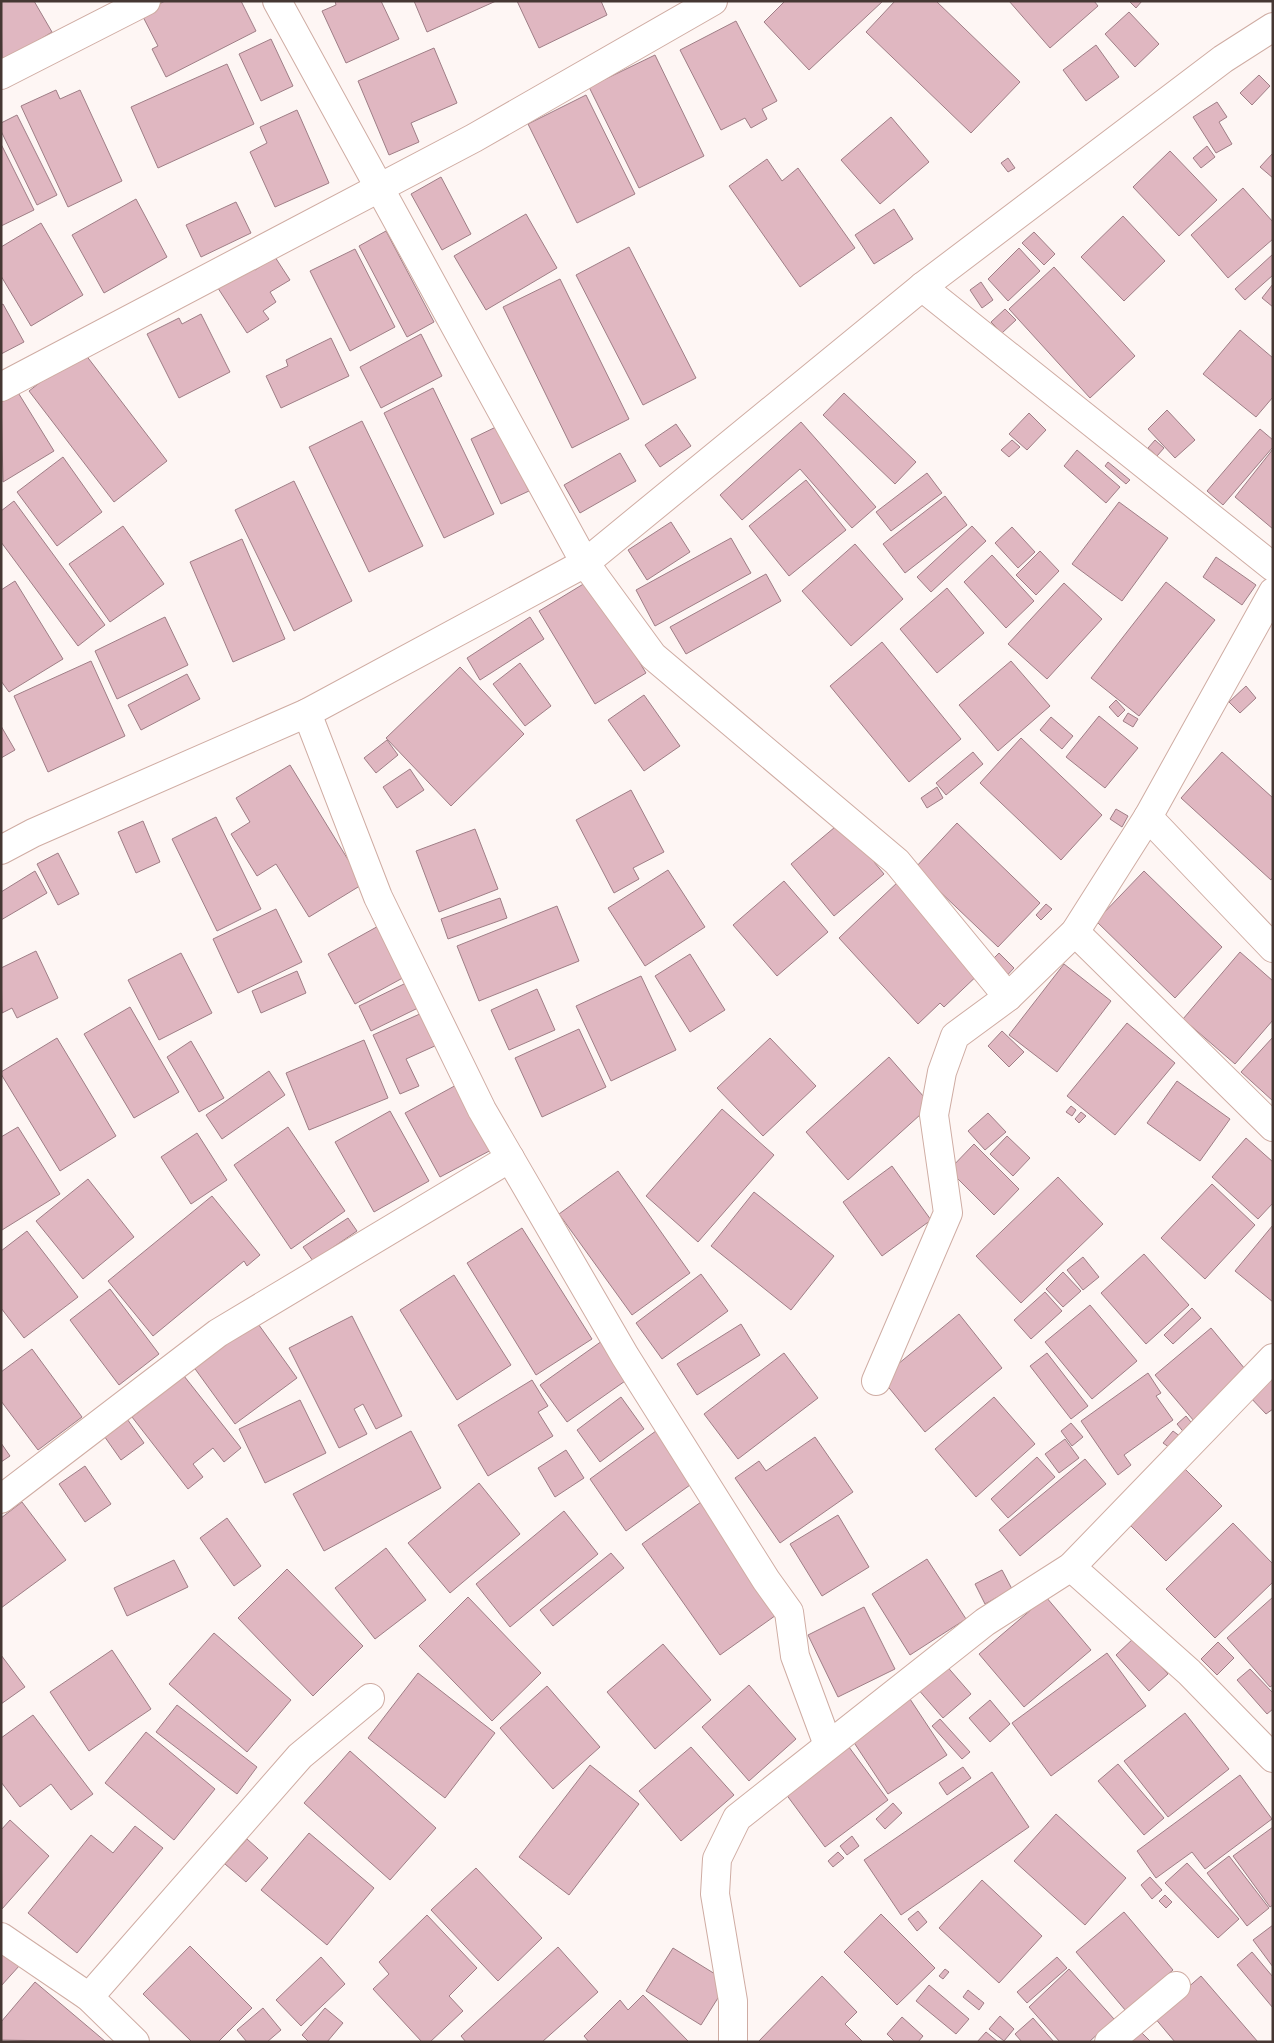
<svg xmlns="http://www.w3.org/2000/svg" width="1274" height="2043" font-family="'Roboto Condensed',sans-serif">
<rect width="100%" height="100%" fill="#fef6f4"/>
<g fill="#e0b7c1" stroke="#9f7e86">
<path d="M1,1H34L52,32L2,63Z"/>
<path d="M165,1H241L256,31L166,77L152,49L158,46L141,13Z"/>
<path d="M335,1H381L399,39L346,63L322,11L336,5Z"/>
<path d="M414,1H496L427,32Z"/>
<path d="M517,1H601L607,15L539,48Z"/>
<path d="M785,1H883L809,70L764,22Z"/>
<path d="M895,1H936L1020,82L971,133L866,32Z"/>
<path d="M1009,1H1094L1098,6L1050,48Z"/>
<path d="M1129,1H1142L1136,8Z"/>
<path d="M1129,12L1159,44L1135,67L1105,34Z"/>
<path d="M736,21L777,101L762,109L767,119L751,128L745,118L721,130L680,50Z"/>
<path d="M271,39L293,86L261,101L239,54Z"/>
<path d="M1096,45L1119,77L1086,101L1063,70Z"/>
<path d="M434,48L457,103L411,123L419,142L389,155L358,81Z"/>
<path d="M655,55L704,156L639,188L589,87Z"/>
<path d="M227,64L254,124L158,168L131,107Z"/>
<path d="M1259,75L1270,86L1252,105L1240,93Z"/>
<path d="M56,90L60,99L80,90L122,181L68,207L21,106Z"/>
<path d="M586,95L635,194L577,223L528,124Z"/>
<path d="M1217,102L1227,117L1219,122L1232,144L1216,153L1193,117Z"/>
<path d="M297,110L329,183L275,207L250,152L267,143L260,127Z"/>
<path d="M17,115L57,195L37,205L1,131V123Z"/>
<path d="M891,117L929,162L880,204L841,160Z"/>
<path d="M1,144L34,210L1,226Z"/>
<path d="M1207,146L1215,157L1201,168L1193,158Z"/>
<path d="M1170,151L1217,200L1179,236L1133,187Z"/>
<path d="M1273,153V178L1260,167Z"/>
<path d="M1008,158L1015,168L1008,172L1001,163Z"/>
<path d="M767,159L782,181L798,168L855,248L800,287L729,186Z"/>
<path d="M441,177L471,234L442,250L411,194Z"/>
<path d="M1243,188L1273,222V239L1228,278L1191,235Z"/>
<path d="M136,199L167,257L104,293L72,235Z"/>
<path d="M236,202L251,233L201,257L186,225Z"/>
<path d="M894,209L913,239L874,264L855,235Z"/>
<path d="M526,214L557,268L486,310L454,256Z"/>
<path d="M1123,216L1165,261L1124,301L1081,257Z"/>
<path d="M41,223L83,295L31,326L1,276V247Z"/>
<path d="M386,231L434,322L407,337L359,246Z"/>
<path d="M1034,232L1055,254L1044,265L1022,243Z"/>
<path d="M629,247L696,378L643,405L576,275Z"/>
<path d="M1019,248L1040,271L1008,301L988,279Z"/>
<path d="M355,249L395,327L350,351L310,271Z"/>
<path d="M1273,254V275L1245,300L1235,289Z"/>
<path d="M275,257L290,280L270,292L276,302L263,311L269,319L247,333L214,282L251,264L255,270Z"/>
<path d="M1054,267L1135,356L1090,398L1009,309Z"/>
<path d="M560,279L629,419L572,448L503,307Z"/>
<path d="M981,282L993,300L982,308L970,290Z"/>
<path d="M1273,284V307L1262,298Z"/>
<path d="M3,304L24,342L1,354V305Z"/>
<path d="M1005,309L1016,320L1002,333L991,322Z"/>
<path d="M201,314L230,372L179,398L147,334L179,318L182,324Z"/>
<path d="M1240,330L1273,358V397L1256,417L1203,374Z"/>
<path d="M421,334L442,376L381,408L360,367Z"/>
<path d="M331,338L349,376L281,408L266,376L288,366L286,360Z"/>
<path d="M82,350L167,461L114,502L29,391Z"/>
<path d="M14,386L54,451L3,482L1,395Z"/>
<path d="M433,388L494,514L444,538L384,413Z"/>
<path d="M844,393L916,462L895,484L823,415Z"/>
<path d="M1167,410L1195,440L1175,458L1148,429Z"/>
<path d="M1029,413L1046,430L1027,450L1009,434Z"/>
<path d="M362,421L423,546L369,572L309,447Z"/>
<path d="M801,422L876,507L852,528L800,469L742,520L720,495Z"/>
<path d="M676,424L691,446L660,467L645,445Z"/>
<path d="M498,426L529,491L501,504L471,439Z"/>
<path d="M1260,429L1273,440V447L1223,505L1207,491Z"/>
<path d="M1012,440L1020,447L1009,457L1001,450Z"/>
<path d="M1155,440L1164,448L1157,456L1148,448Z"/>
<path d="M1273,449V529L1235,497Z"/>
<path d="M1077,450L1120,487L1106,503L1064,466Z"/>
<path d="M620,453L636,481L580,513L564,485Z"/>
<path d="M63,457L102,512L57,546L17,492Z"/>
<path d="M1108,462L1130,480L1126,484L1105,466Z"/>
<path d="M927,473L942,493L891,531L876,512Z"/>
<path d="M806,480L846,530L789,576L749,526Z"/>
<path d="M294,481L352,601L294,631L235,510Z"/>
<path d="M945,496L967,525L905,573L883,544Z"/>
<path d="M14,501L105,625L78,646L1,542V511Z"/>
<path d="M1119,502L1168,538L1122,601L1072,564Z"/>
<path d="M671,522L690,552L647,580L628,550Z"/>
<path d="M123,526L164,584L110,622L69,564Z"/>
<path d="M972,526L986,541L931,592L917,577Z"/>
<path d="M1012,527L1035,552L1018,568L995,543Z"/>
<path d="M731,538L751,573L655,626L636,590Z"/>
<path d="M242,539L285,639L233,662L190,562Z"/>
<path d="M855,544L903,599L851,646L802,591Z"/>
<path d="M1040,551L1059,571L1036,595L1016,575Z"/>
<path d="M992,555L1034,601L1006,628L964,582Z"/>
<path d="M1216,557L1256,585L1242,605L1203,577Z"/>
<path d="M766,574L781,601L686,654L670,627Z"/>
<path d="M590,580L646,673L595,704L539,611Z"/>
<path d="M15,581L63,659L9,692L1,681V590Z"/>
<path d="M1166,582L1215,620L1139,716L1091,678Z"/>
<path d="M1064,583L1102,619L1047,679L1008,644Z"/>
<path d="M947,588L984,633L937,673L900,629Z"/>
<path d="M165,617L188,665L117,699L95,651Z"/>
<path d="M530,617L544,639L480,680L467,658Z"/>
<path d="M882,642L961,739L909,782L830,686Z"/>
<path d="M91,661L125,736L48,772L14,696Z"/>
<path d="M1011,661L1050,706L998,751L959,705Z"/>
<path d="M520,663L551,706L525,726L493,684Z"/>
<path d="M460,667L524,734L451,806L386,738Z"/>
<path d="M187,674L200,699L141,730L128,705Z"/>
<path d="M1246,686L1256,698L1240,713L1229,702Z"/>
<path d="M644,695L680,746L644,771L608,720Z"/>
<path d="M1116,700L1125,710L1118,717L1109,707Z"/>
<path d="M1128,713L1138,719L1133,727L1123,721Z"/>
<path d="M1099,716L1138,748L1105,788L1066,757Z"/>
<path d="M1051,717L1073,736L1062,749L1040,730Z"/>
<path d="M1,726L15,750L1,758Z"/>
<path d="M1021,738L1102,815L1061,860L980,783Z"/>
<path d="M387,740L398,755L376,773L364,758Z"/>
<path d="M973,752L983,764L946,795L936,783Z"/>
<path d="M1222,752L1273,798V877L1271,880L1181,798Z"/>
<path d="M290,765L363,884L309,917L276,864L257,876L231,834L250,822L236,798Z"/>
<path d="M410,769L424,790L397,808L383,787Z"/>
<path d="M937,787L943,798L927,808L921,798Z"/>
<path d="M631,790L664,852L633,868L639,879L614,893L576,820Z"/>
<path d="M1116,809L1128,816L1122,827L1110,819Z"/>
<path d="M216,817L261,909L217,931L172,839Z"/>
<path d="M143,821L160,862L136,873L118,832Z"/>
<path d="M841,822L884,874L834,916L791,864Z"/>
<path d="M957,823L1040,903L998,947L915,868Z"/>
<path d="M475,829L498,889L439,912L416,851Z"/>
<path d="M58,853L79,894L58,905L37,864Z"/>
<path d="M668,870L705,927L645,966L608,908Z"/>
<path d="M35,871L47,893L1,920V892Z"/>
<path d="M1144,871L1222,947L1175,998L1096,921Z"/>
<path d="M900,880L983,970L944,1007L940,1003L918,1024L839,938Z"/>
<path d="M784,881L828,932L777,976L733,925Z"/>
<path d="M500,898L507,918L448,939L441,919Z"/>
<path d="M1046,904L1052,909L1041,920L1036,915Z"/>
<path d="M557,906L579,961L479,1001L457,946Z"/>
<path d="M276,909L302,962L238,993L213,939Z"/>
<path d="M382,924L410,974L355,1004L328,954Z"/>
<path d="M36,951L58,998L17,1018L12,1008L2,1013L1,968Z"/>
<path d="M1240,952L1273,981V1020L1235,1064L1183,1019Z"/>
<path d="M181,953L212,1013L159,1040L128,980Z"/>
<path d="M999,953L1014,968L1001,982L985,967Z"/>
<path d="M690,954L725,1010L690,1032L655,976Z"/>
<path d="M1064,964L1111,1001L1057,1072L1009,1035Z"/>
<path d="M297,971L306,993L261,1013L252,991Z"/>
<path d="M641,976L676,1050L611,1081L576,1006Z"/>
<path d="M406,983L418,1008L371,1031L359,1006Z"/>
<path d="M537,989L555,1030L509,1050L491,1010Z"/>
<path d="M130,1007L179,1092L134,1118L84,1034Z"/>
<path d="M422,1013L437,1045L406,1059L419,1086L400,1094L373,1035Z"/>
<path d="M1127,1023L1175,1063L1115,1135L1067,1096Z"/>
<path d="M579,1029L606,1087L542,1117L515,1058Z"/>
<path d="M1002,1031L1024,1052L1009,1067L988,1046Z"/>
<path d="M1273,1037V1101L1241,1072Z"/>
<path d="M57,1038L116,1136L60,1171L1,1074V1072Z"/>
<path d="M770,1038L816,1086L763,1136L717,1088Z"/>
<path d="M364,1040L388,1098L309,1130L286,1073Z"/>
<path d="M191,1041L224,1098L199,1112L167,1057Z"/>
<path d="M889,1057L931,1105L848,1180L806,1132Z"/>
<path d="M269,1071L285,1095L222,1139L206,1115Z"/>
<path d="M1177,1081L1230,1119L1200,1161L1147,1123Z"/>
<path d="M460,1083L495,1148L440,1177L405,1113Z"/>
<path d="M1071,1106L1076,1110L1072,1116L1066,1112Z"/>
<path d="M722,1109L774,1155L698,1242L646,1196Z"/>
<path d="M390,1111L429,1181L374,1212L335,1142Z"/>
<path d="M1081,1112L1086,1116L1079,1123L1075,1119Z"/>
<path d="M988,1113L1006,1132L985,1150L968,1131Z"/>
<path d="M18,1127L60,1194L2,1230L1,1137Z"/>
<path d="M288,1127L345,1211L291,1249L234,1165Z"/>
<path d="M197,1133L227,1180L191,1204L161,1157Z"/>
<path d="M1007,1136L1030,1158L1013,1176L990,1154Z"/>
<path d="M1246,1138L1273,1162V1203L1258,1219L1212,1177Z"/>
<path d="M974,1144L1019,1189L994,1215L949,1170Z"/>
<path d="M892,1166L931,1220L882,1256L843,1202Z"/>
<path d="M618,1171L690,1273L632,1315L559,1214Z"/>
<path d="M1058,1177L1103,1224L1021,1303L976,1256Z"/>
<path d="M88,1179L134,1237L83,1279L36,1221Z"/>
<path d="M1212,1184L1255,1225L1205,1279L1161,1238Z"/>
<path d="M754,1192L834,1256L791,1310L711,1246Z"/>
<path d="M212,1196L260,1255L247,1266L244,1261L153,1336L108,1281Z"/>
<path d="M348,1218L357,1231L313,1261L303,1247Z"/>
<path d="M1273,1225V1302L1235,1271Z"/>
<path d="M522,1228L592,1339L536,1375L467,1263Z"/>
<path d="M27,1231L78,1297L24,1338L1,1308V1251Z"/>
<path d="M1144,1254L1189,1305L1146,1344L1101,1293Z"/>
<path d="M1083,1257L1099,1277L1083,1290L1067,1270Z"/>
<path d="M1063,1272L1081,1291L1063,1307L1046,1289Z"/>
<path d="M701,1274L728,1311L662,1359L636,1323Z"/>
<path d="M454,1275L511,1365L457,1400L400,1310Z"/>
<path d="M110,1289L159,1354L119,1385L70,1320Z"/>
<path d="M1045,1292L1062,1311L1031,1339L1014,1320Z"/>
<path d="M1090,1305L1137,1361L1092,1399L1045,1342Z"/>
<path d="M1192,1308L1201,1318L1173,1344L1164,1335Z"/>
<path d="M959,1314L1002,1368L925,1432L881,1378Z"/>
<path d="M352,1316L402,1416L376,1429L363,1404L354,1409L367,1434L339,1448L289,1348Z"/>
<path d="M256,1321L297,1378L235,1424L193,1366Z"/>
<path d="M741,1324L760,1355L697,1395L677,1364Z"/>
<path d="M1211,1328L1250,1375L1194,1421L1155,1375Z"/>
<path d="M609,1336L635,1374L567,1422L540,1385Z"/>
<path d="M32,1349L82,1417L38,1450L1,1401V1372Z"/>
<path d="M784,1353L818,1398L738,1459L704,1414Z"/>
<path d="M1047,1353L1088,1406L1071,1419L1030,1366Z"/>
<path d="M1148,1373L1161,1393L1156,1396L1173,1420L1124,1455L1131,1465L1118,1475L1081,1421Z"/>
<path d="M1273,1374V1409L1266,1414L1249,1396Z"/>
<path d="M184,1376L241,1448L224,1462L213,1448L193,1464L203,1477L188,1489L132,1417Z"/>
<path d="M532,1380L548,1406L538,1412L553,1436L488,1476L458,1425Z"/>
<path d="M621,1397L644,1429L600,1462L577,1430Z"/>
<path d="M994,1397L1035,1444L976,1497L935,1449Z"/>
<path d="M300,1400L326,1453L265,1483L239,1429Z"/>
<path d="M125,1416L144,1443L121,1460L102,1433Z"/>
<path d="M1186,1416L1195,1427L1186,1435L1177,1424Z"/>
<path d="M1071,1423L1083,1437L1072,1446L1061,1431Z"/>
<path d="M660,1428L697,1480L626,1531L590,1479Z"/>
<path d="M411,1431L441,1488L324,1551L293,1494Z"/>
<path d="M1173,1431L1185,1440L1176,1452L1163,1443Z"/>
<path d="M815,1437L853,1492L780,1543L735,1478L759,1461L766,1471Z"/>
<path d="M1065,1439L1079,1458L1059,1473L1045,1454Z"/>
<path d="M1,1443L10,1456L1,1462Z"/>
<path d="M566,1450L584,1478L555,1497L538,1468Z"/>
<path d="M1037,1457L1055,1477L1008,1518L991,1499Z"/>
<path d="M1085,1459L1106,1484L1020,1556L999,1530Z"/>
<path d="M1181,1465L1222,1506L1166,1561L1125,1520Z"/>
<path d="M85,1466L111,1504L85,1522L59,1484Z"/>
<path d="M479,1483L520,1534L450,1593L408,1543Z"/>
<path d="M22,1502L66,1560L1,1608V1518Z"/>
<path d="M701,1502L779,1613L720,1655L642,1544Z"/>
<path d="M564,1511L598,1554L510,1627L476,1584Z"/>
<path d="M838,1515L869,1567L822,1596L790,1544Z"/>
<path d="M227,1518L261,1566L234,1586L200,1538Z"/>
<path d="M1233,1523L1273,1564V1582L1215,1638L1166,1589Z"/>
<path d="M386,1548L426,1600L375,1639L335,1588Z"/>
<path d="M611,1553L624,1568L553,1626L540,1610Z"/>
<path d="M927,1559L966,1619L910,1655L872,1594Z"/>
<path d="M174,1560L188,1587L127,1616L114,1588Z"/>
<path d="M287,1569L363,1646L313,1696L238,1618Z"/>
<path d="M1002,1570L1012,1589L985,1604L975,1584Z"/>
<path d="M468,1597L541,1673L492,1721L419,1646Z"/>
<path d="M1046,1597L1091,1650L1024,1707L979,1654Z"/>
<path d="M1273,1597V1685L1270,1687L1227,1638Z"/>
<path d="M864,1607L895,1669L838,1697L808,1635Z"/>
<path d="M214,1633L291,1700L247,1752L169,1684Z"/>
<path d="M1135,1637L1168,1674L1149,1691L1116,1655Z"/>
<path d="M1218,1642L1234,1658L1217,1675L1201,1659Z"/>
<path d="M663,1644L711,1700L655,1749L607,1692Z"/>
<path d="M112,1650L151,1709L89,1751L50,1692Z"/>
<path d="M1107,1653L1146,1706L1051,1776L1012,1723Z"/>
<path d="M1,1655L25,1687L1,1704Z"/>
<path d="M944,1663L971,1694L943,1718L917,1688Z"/>
<path d="M1250,1669L1273,1693V1709L1267,1714L1237,1680Z"/>
<path d="M418,1673L495,1733L445,1798L368,1738Z"/>
<path d="M749,1685L796,1739L749,1781L702,1727Z"/>
<path d="M547,1686L600,1747L553,1789L500,1728Z"/>
<path d="M908,1696L947,1755L888,1794L849,1735Z"/>
<path d="M990,1700L1010,1724L990,1742L969,1718Z"/>
<path d="M177,1705L257,1767L237,1794L156,1732Z"/>
<path d="M1185,1713L1229,1769L1168,1817L1124,1761Z"/>
<path d="M33,1715L93,1794L71,1810L51,1784L20,1807L1,1782V1738Z"/>
<path d="M940,1719L970,1752L962,1759L932,1726Z"/>
<path d="M146,1732L215,1789L174,1840L105,1783Z"/>
<path d="M843,1739L888,1800L825,1847L780,1786Z"/>
<path d="M691,1747L734,1795L681,1841L639,1791Z"/>
<path d="M350,1751L436,1828L390,1880L304,1803Z"/>
<path d="M1118,1764L1164,1818L1144,1835L1098,1781Z"/>
<path d="M590,1765L639,1804L569,1895L519,1857Z"/>
<path d="M963,1767L971,1778L947,1795L939,1783Z"/>
<path d="M992,1772L1029,1827L901,1915L864,1860Z"/>
<path d="M1240,1775L1272,1819L1205,1869L1192,1852L1156,1878L1137,1851Z"/>
<path d="M893,1803L902,1813L885,1829L876,1819Z"/>
<path d="M1056,1814L1126,1878L1085,1925L1014,1861Z"/>
<path d="M10,1820L49,1856L2,1909L1,1830Z"/>
<path d="M135,1826L163,1848L77,1953L28,1913L91,1835L113,1853Z"/>
<path d="M1273,1827V1905L1270,1907L1233,1856Z"/>
<path d="M309,1833L374,1888L327,1945L261,1890Z"/>
<path d="M852,1836L859,1846L847,1855L840,1846Z"/>
<path d="M247,1839L268,1858L246,1882L225,1864Z"/>
<path d="M838,1852L844,1858L833,1867L828,1861Z"/>
<path d="M1229,1856L1269,1908L1247,1926L1207,1873Z"/>
<path d="M1187,1863L1239,1919L1218,1938L1165,1883Z"/>
<path d="M476,1868L542,1938L498,1981L431,1910Z"/>
<path d="M1150,1877L1162,1890L1152,1899L1141,1885Z"/>
<path d="M982,1880L1042,1936L999,1983L939,1928Z"/>
<path d="M1165,1895L1172,1902L1166,1908L1159,1901Z"/>
<path d="M918,1911L927,1922L917,1931L908,1919Z"/>
<path d="M1124,1912L1173,1970L1126,2011L1076,1952Z"/>
<path d="M881,1914L935,1968L897,2005L844,1952Z"/>
<path d="M427,1915L477,1968L449,1996L463,2011L430,2042H422L373,1989L389,1974L379,1962Z"/>
<path d="M1273,1925V1967L1253,1940Z"/>
<path d="M190,1946L252,2008L218,2042H192L143,1994Z"/>
<path d="M558,1947L598,1992L542,2042H466L461,2036Z"/>
<path d="M1,1948L20,1965L1,1986Z"/>
<path d="M673,1948L728,1982L701,2025L646,1991Z"/>
<path d="M1252,1952L1273,1977V2008L1237,1965Z"/>
<path d="M321,1957L345,1984L301,2026L276,2000Z"/>
<path d="M1057,1957L1067,1968L1027,2003L1017,1992Z"/>
<path d="M945,1969L949,1972L943,1979L939,1976Z"/>
<path d="M1069,1969L1114,2019L1089,2042H1060L1029,2007Z"/>
<path d="M822,1976L857,2012L845,2024L863,2042H758Z"/>
<path d="M1201,1976L1258,2042H1175L1154,2017Z"/>
<path d="M35,1982L106,2042L1,2040V2022Z"/>
<path d="M929,1985L969,2019L956,2034L916,2001Z"/>
<path d="M968,1990L984,2003L979,2010L963,1997Z"/>
<path d="M643,1995L689,2042H589L584,2036L620,2000L628,2010Z"/>
<path d="M263,2008L281,2030L267,2042H247L237,2030Z"/>
<path d="M325,2008L343,2023L327,2042H309L302,2035Z"/>
<path d="M1000,2016L1014,2029L1004,2041L989,2029Z"/>
<path d="M902,2017L923,2036L918,2042H895L887,2034Z"/>
<path d="M1033,2018L1054,2042H1022L1015,2034Z"/>
<path d="M1139,2030L1151,2042H1128Z"/>
<path d="M986,2032L998,2042H977Z"/>
</g>
<g fill="none" stroke-linecap="round" stroke-linejoin="round">
<defs>
<g id="street">
<path d="M277,1L585,563L653,656L897,862L1008,997"/>
<path d="M1,75L146,1"/>
<path d="M922,287L1273,567"/>
<path d="M1,387L474,138L713,1"/>
<path d="M307,713L378,897L482,1110L625,1356L766,1580L789,1612L795,1656L828,1745"/>
<path d="M1148,817L1273,948"/>
<path d="M1075,932L1273,1127"/>
<path d="M876,1381L948,1213L934,1115L942,1072L955,1036L1008,997L1075,932L1148,817L1273,592"/>
<path d="M1,1499L218,1333L510,1158"/>
<path d="M1071,1567L1189,1672L1273,1758"/>
<path d="M1,1937L89,1997L135,2042"/>
<path d="M89,1997L300,1756L370,1698"/>
<path d="M733,2042V2001L715,1894L717,1859L737,1818L985,1622L1071,1567L1273,1358"/>
<path d="M1109,2042L1176,1986"/>
</g>
<path id="secondary" d="M1,850L33,833L307,713L585,563L922,287L1223,59L1273,27"/>
</defs>
<use href="#street" stroke="#cfaca3" stroke-width="30"/>
<use href="#secondary" stroke="#cfaca3" stroke-width="30"/>
<use href="#street" stroke="#fff" stroke-width="28"/>
<use href="#secondary" stroke="#fff" stroke-width="28"/>
</g>
<rect width="1274" height="2043" fill="none" stroke="#453733" stroke-width="5"/>
</svg>
